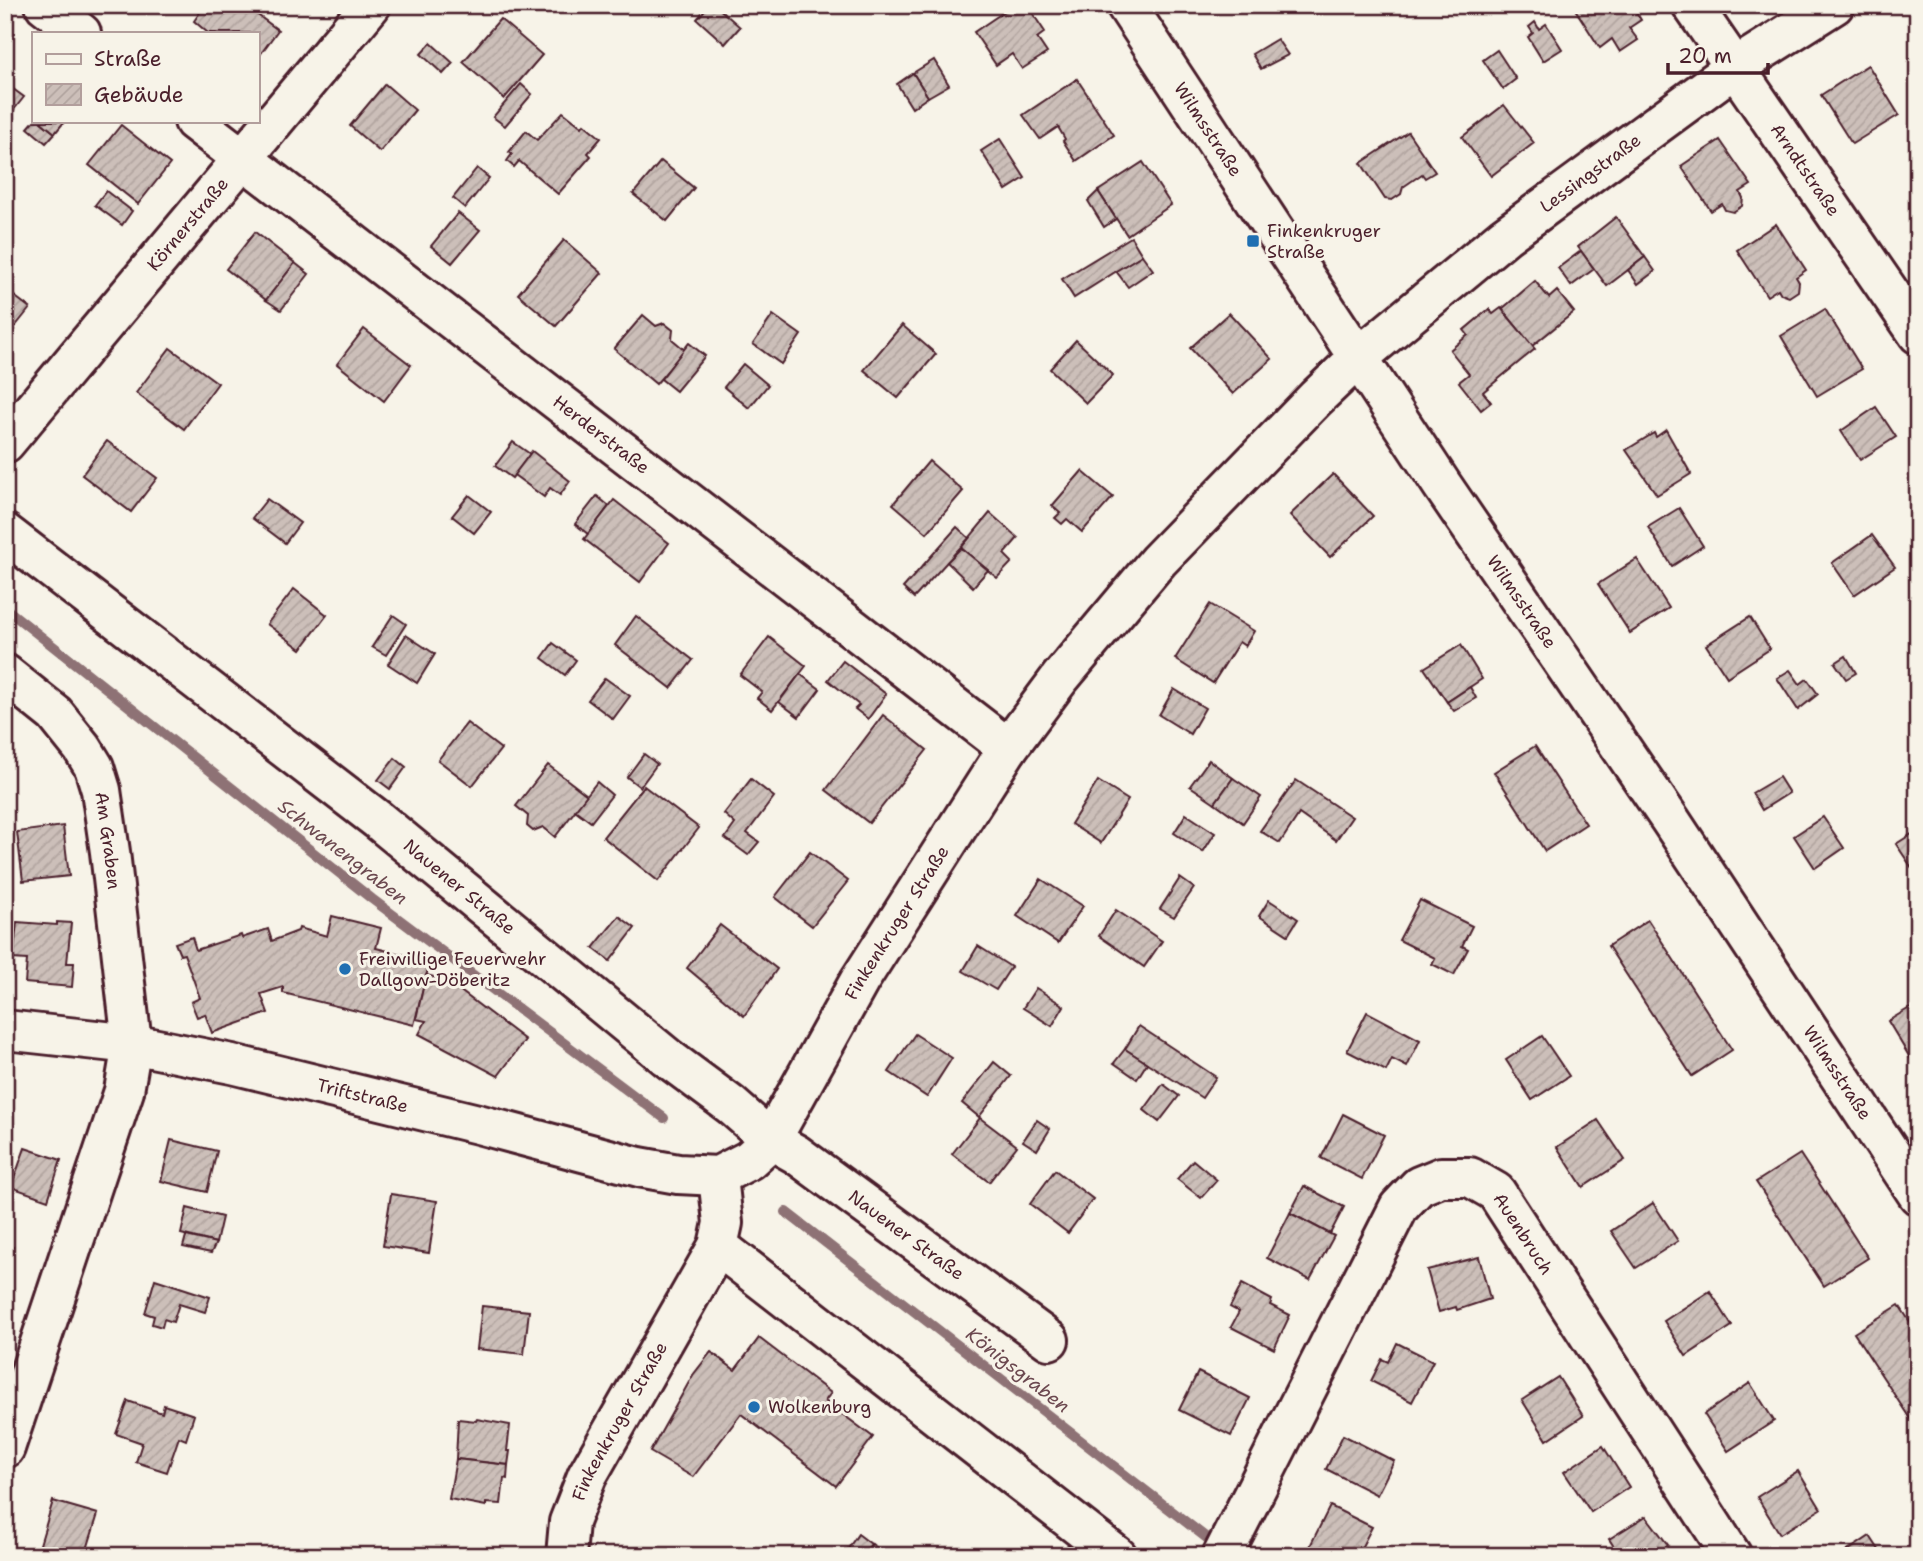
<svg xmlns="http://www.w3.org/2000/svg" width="1923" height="1561" font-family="'Shantell Sans',sans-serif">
<defs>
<pattern id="building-hatch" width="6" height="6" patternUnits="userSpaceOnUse" patternTransform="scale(1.75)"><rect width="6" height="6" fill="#ccbfb9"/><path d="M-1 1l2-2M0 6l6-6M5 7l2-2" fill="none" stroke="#b1a49f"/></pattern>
</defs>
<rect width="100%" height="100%" fill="#f7f3e8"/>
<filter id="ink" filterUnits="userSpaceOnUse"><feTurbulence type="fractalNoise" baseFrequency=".0143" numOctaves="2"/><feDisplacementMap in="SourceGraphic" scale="14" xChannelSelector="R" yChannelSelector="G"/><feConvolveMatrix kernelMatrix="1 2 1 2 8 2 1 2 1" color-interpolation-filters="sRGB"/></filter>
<g filter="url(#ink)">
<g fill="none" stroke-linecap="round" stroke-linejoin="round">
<g stroke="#8e7275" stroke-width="10">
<path d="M5,608L372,899L664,1118"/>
<path d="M786,1212L1217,1546"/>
</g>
</g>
<g fill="url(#building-hatch)" stroke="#4a1f2b" stroke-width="2">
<path d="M205,5H244L278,30L257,59V33H208L194,21Z"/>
<path d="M709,5H715L740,27L725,44L697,19Z"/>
<path d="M1014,5H1027L1045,32L1037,38L1047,53L1022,69L1012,54L996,65L974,32Z"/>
<path d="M1632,5L1641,20L1629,28L1638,40L1620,52L1612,39L1600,48L1573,6Z"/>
<path d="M500,19L542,55L504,99L463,62Z"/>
<path d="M1535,22L1539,29L1546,24L1562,49L1543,61L1528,37L1533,33L1529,27Z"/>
<path d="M1277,39L1288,55L1261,69L1252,54Z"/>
<path d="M431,43L453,63L443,74L421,54Z"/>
<path d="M1497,50L1516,79L1503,89L1483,60Z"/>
<path d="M934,60L949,85L928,97L913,73Z"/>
<path d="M1868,65L1899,115L1852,144L1821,95Z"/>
<path d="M913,73L928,97L912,108L897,84Z"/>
<path d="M1077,79L1114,135L1076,161L1063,141L1065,139L1058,127L1040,139L1023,115Z"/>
<path d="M5,83L24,97L5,121Z"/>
<path d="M385,84L415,110L380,152L350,126Z"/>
<path d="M521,84L532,94L505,126L493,117Z"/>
<path d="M1504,105L1534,143L1491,176L1462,137Z"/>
<path d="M563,112L582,127L584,124L601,138L588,153L591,156L558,194L519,161L514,167L507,161L512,154L509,152L526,131L537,140Z"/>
<path d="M34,121H40L55,133L46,143L28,128Z"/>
<path d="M40,121H65L55,133Z"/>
<path d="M121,125L170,164L138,204L89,165Z"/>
<path d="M1408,132L1435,172L1425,178L1422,174L1403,187L1401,194L1392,200L1385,199L1361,163Z"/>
<path d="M1000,139L1025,178L1006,190L981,151Z"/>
<path d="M1720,140L1751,185L1740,192L1743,198L1742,206L1733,212L1725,210L1722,204L1711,211L1681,166Z"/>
<path d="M661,161L694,188L667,221L633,194Z"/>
<path d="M1143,162L1171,205L1127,235L1098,191Z"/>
<path d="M477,168L489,178L465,208L453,198Z"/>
<path d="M106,191L132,211L122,225L95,205Z"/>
<path d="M1098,191L1116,219L1104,227L1088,201Z"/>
<path d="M458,213L480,230L452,263L431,246Z"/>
<path d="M1616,217L1645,257L1607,286L1578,247Z"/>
<path d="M1776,224L1806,270L1796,277L1799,282L1798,291L1789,297L1781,294L1778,289L1767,296L1737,250Z"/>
<path d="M255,232L295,263L266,300L226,269Z"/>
<path d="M1131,237L1142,255L1074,298L1062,279Z"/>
<path d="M564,240L602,273L556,326L518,294Z"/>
<path d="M1581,251L1594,269L1571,286L1558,268Z"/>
<path d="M1142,255L1153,270L1128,287L1116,271Z"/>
<path d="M1645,257L1655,271L1638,284L1628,270Z"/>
<path d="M295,263L309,274L281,310L266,300Z"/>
<path d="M1535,281L1549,298L1557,291L1574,312L1532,346L1502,309Z"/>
<path d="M5,289L30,308L6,338H5Z"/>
<path d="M1501,308L1535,349L1483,392L1491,402L1481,410L1459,382L1469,374L1450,350L1468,335L1464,330L1489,309L1493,314Z"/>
<path d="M1825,309L1862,369L1817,396L1781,336Z"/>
<path d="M1229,313L1272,359L1233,394L1190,348Z"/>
<path d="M643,315L656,326L664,323L673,330L672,339L685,350L656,384L614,349Z"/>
<path d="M773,315L801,335L781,364L753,344Z"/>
<path d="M902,325L936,354L898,398L864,370Z"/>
<path d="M364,329L411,365L384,401L337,364Z"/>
<path d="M1076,340L1113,375L1086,403L1050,369Z"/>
<path d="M689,343L705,356L676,391L661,379Z"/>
<path d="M170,348L218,383L184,429L136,393Z"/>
<path d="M743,364L768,385L749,408L724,387Z"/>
<path d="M1876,407L1896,437L1860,460L1841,431Z"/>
<path d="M1666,430L1691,474L1657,495L1626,450L1654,433L1656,437Z"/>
<path d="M107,441L157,478L131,512L82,475Z"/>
<path d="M513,442L530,454L512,478L495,466Z"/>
<path d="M532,451L570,481L560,495L550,488L544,497L514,475Z"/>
<path d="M929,461L963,491L927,533L893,504Z"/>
<path d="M1082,471L1113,497L1082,532L1067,519L1062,524L1055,518L1060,513L1052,506Z"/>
<path d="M1333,474L1373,516L1330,557L1290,515Z"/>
<path d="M469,495L491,512L474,533L452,516Z"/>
<path d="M597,496L609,506L588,534L575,524Z"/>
<path d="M267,499L300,523L285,543L252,518Z"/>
<path d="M614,500L669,543L640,582L584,539Z"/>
<path d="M1679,508L1703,546L1672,566L1648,527Z"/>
<path d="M990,513L1018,538L1004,554L1012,562L997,578L961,548Z"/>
<path d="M957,527L969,538L914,598L903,588Z"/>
<path d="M1872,535L1895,567L1854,595L1832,563Z"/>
<path d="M961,548L988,570L973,587L947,562Z"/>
<path d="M1637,559L1669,608L1630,633L1598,584Z"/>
<path d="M294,589L327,615L301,649L267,624Z"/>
<path d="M1210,604L1254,631L1245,646L1239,642L1213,683L1175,659Z"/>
<path d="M393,615L406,624L386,655L372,647Z"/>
<path d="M636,616L693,660L671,688L615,645Z"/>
<path d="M1750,617L1770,649L1727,677L1706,645Z"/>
<path d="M406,635L435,654L417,683L388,664Z"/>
<path d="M769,637L806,666L772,710L757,698L762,692L740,675Z"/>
<path d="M553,643L576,660L565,675L542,658Z"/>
<path d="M1461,645L1482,679L1447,702L1424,668Z"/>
<path d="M1846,656L1856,673L1846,679L1835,663Z"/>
<path d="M843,661L886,694L868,719L855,709L859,705L828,680Z"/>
<path d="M1790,670L1800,684L1807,679L1818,694L1798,710L1777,678Z"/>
<path d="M800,674L820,689L799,717L779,702Z"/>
<path d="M605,678L630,696L613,719L588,700Z"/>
<path d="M1470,687L1476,698L1454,711L1447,702Z"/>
<path d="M1174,689L1205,708L1190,734L1159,715Z"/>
<path d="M883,715L927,750L869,823L826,790Z"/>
<path d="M467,723L501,749L472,786L438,760Z"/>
<path d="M1535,746L1586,824L1545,851L1494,772Z"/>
<path d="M644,754L657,764L640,787L627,777Z"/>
<path d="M395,758L406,767L390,789L378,780Z"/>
<path d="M1209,760L1233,778L1215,803L1190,786Z"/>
<path d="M548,765L587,795L555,837L543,827L533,831L527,826L528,816L516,806Z"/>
<path d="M1779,777L1789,793L1762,810L1752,793Z"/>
<path d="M1233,778L1261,797L1243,823L1215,803Z"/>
<path d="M751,779L774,797L747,833L759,842L748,855L725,838L735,824L724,814Z"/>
<path d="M1296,780L1352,817L1336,840L1299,814L1280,843L1260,831Z"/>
<path d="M1098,781L1128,800L1101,843L1071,824Z"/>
<path d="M597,782L612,795L591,822L575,810Z"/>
<path d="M644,786L699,828L658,881L603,837Z"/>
<path d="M1186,814L1215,833L1203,852L1174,833Z"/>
<path d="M1823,817L1844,848L1815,868L1794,836Z"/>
<path d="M63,826L69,876L23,881L17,832Z"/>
<path d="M1918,830V877L1896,844Z"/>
<path d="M810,852L848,881L812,926L775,897Z"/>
<path d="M1180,878L1194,888L1174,917L1160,909Z"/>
<path d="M1041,879L1083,906L1058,943L1017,916Z"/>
<path d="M1269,900L1298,919L1288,935L1259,916Z"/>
<path d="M1420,900L1472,926L1462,946L1468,949L1454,975L1432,964L1435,958L1399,940Z"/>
<path d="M1116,910L1162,941L1144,967L1099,936Z"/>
<path d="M332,916L381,928L376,948L430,961L414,1025L283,993V987L261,994L268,1013L212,1033L205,1014L197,1017L191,1002L200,998L184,954L180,955L175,943L192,937L196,950L241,935L242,938L268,929L272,941L298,931L299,928L327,936Z"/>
<path d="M619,916L635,928L610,961L593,948Z"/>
<path d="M1648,920L1732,1050L1692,1076L1608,946Z"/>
<path d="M17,922L57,925V922L71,923L67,963H74L72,987L25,983L27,960L13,959Z"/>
<path d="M720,925L777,969L744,1016L687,968Z"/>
<path d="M978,946L1011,967L996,990L963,971Z"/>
<path d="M426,975L446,980L525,1040L498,1076L419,1034L426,1021L416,1019Z"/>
<path d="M1036,988L1064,1006L1052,1026L1023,1008Z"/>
<path d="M1918,1003V1065L1915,1066L1888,1021Z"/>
<path d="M1367,1012L1420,1040L1407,1067L1392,1059L1386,1071L1347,1051Z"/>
<path d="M1139,1026L1216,1077L1202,1098L1125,1049Z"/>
<path d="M915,1034L952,1058L927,1097L889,1072Z"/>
<path d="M1542,1036L1569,1076L1532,1100L1506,1060Z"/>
<path d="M1125,1049L1147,1063L1137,1079L1114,1063Z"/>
<path d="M994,1062L1011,1076L979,1117L962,1103Z"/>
<path d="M1163,1084L1179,1096L1159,1122L1144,1110Z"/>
<path d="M1343,1114L1384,1135L1362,1179L1321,1158Z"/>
<path d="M980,1118L1017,1146L989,1182L952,1154Z"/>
<path d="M1037,1120L1050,1129L1037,1150L1023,1141Z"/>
<path d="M1598,1120L1625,1160L1583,1187L1557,1147Z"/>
<path d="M171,1140L217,1151L207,1192L161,1181Z"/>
<path d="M25,1148L61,1160L48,1200L11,1187Z"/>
<path d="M1800,1154L1868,1258L1824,1286L1756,1182Z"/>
<path d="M1193,1160L1217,1180L1201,1198L1177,1179Z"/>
<path d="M1055,1170L1093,1199L1068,1233L1030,1204Z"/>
<path d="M1304,1186L1344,1207L1330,1234L1290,1213Z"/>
<path d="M391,1194L437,1201L429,1253L383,1246Z"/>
<path d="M1653,1203L1678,1241L1636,1268L1611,1231Z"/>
<path d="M187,1208L222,1217L216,1243L181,1234Z"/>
<path d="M1290,1213L1334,1236L1310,1280L1267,1258Z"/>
<path d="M186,1236L216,1243L211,1253L183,1247Z"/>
<path d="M5,1244L13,1247L5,1269Z"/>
<path d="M1479,1257L1490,1299L1457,1310L1456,1307L1439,1312L1427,1270Z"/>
<path d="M155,1279L210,1297L205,1312L179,1304L173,1322L164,1319L162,1327L152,1324L154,1316L145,1313Z"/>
<path d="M1242,1284L1272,1300L1270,1305L1290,1315L1274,1349L1231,1327L1239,1312L1230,1307Z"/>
<path d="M1710,1291L1732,1326L1686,1356L1664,1321Z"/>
<path d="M1899,1305L1918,1334V1431L1854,1333Z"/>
<path d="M482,1306L529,1311L524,1354L477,1349Z"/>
<path d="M759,1338L831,1393L825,1401L873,1437L836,1486L741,1414L693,1477L650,1452L693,1375L711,1352L735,1370Z"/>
<path d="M1397,1343L1433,1361L1412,1402L1371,1381L1382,1359L1388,1362Z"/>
<path d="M1198,1372L1250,1398L1231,1436L1179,1410Z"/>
<path d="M1558,1377L1583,1416L1547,1440L1522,1400Z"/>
<path d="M1750,1383L1774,1421L1728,1451L1704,1414Z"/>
<path d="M128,1401L162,1413L164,1405L194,1415L186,1440L179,1437L167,1472L136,1462L142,1443L116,1434Z"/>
<path d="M458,1419L476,1421L477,1419L510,1425L507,1451H510L508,1465L456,1459Z"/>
<path d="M1343,1435L1394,1461L1377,1495L1326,1469Z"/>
<path d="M1603,1446L1629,1487L1591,1512L1564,1472Z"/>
<path d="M456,1459L508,1465L507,1479L504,1478L501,1504L486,1503V1506L449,1499Z"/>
<path d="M1798,1471L1821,1509L1780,1534L1757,1497Z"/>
<path d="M53,1501L98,1514L85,1556H63L39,1548Z"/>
<path d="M1330,1506L1372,1527L1357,1556H1318L1308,1550Z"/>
<path d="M1646,1516L1668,1545L1666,1546L1672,1556H1620L1609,1539Z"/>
<path d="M858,1534L871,1544L862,1556H843Z"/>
<path d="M1870,1536L1883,1556H1840Z"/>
<path d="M872,1544L887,1556H862Z"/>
</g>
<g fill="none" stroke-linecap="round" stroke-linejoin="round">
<defs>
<g id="minor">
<path d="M45,5L81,33"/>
<path id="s1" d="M1126,5L1442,485L1671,821L1918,1195"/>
<path id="s2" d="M1692,5L1918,334"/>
<path id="s3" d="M194,121L1008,748"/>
<path id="s4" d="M5,443L371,5"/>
<path id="s5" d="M5,533L378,820L669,1059L731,1105L771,1140L796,1154L1049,1340"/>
<path id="s6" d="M5,674L55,714L83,749L94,767L101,790L110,852L132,1044L124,1091L5,1448"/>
<path id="s7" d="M5,1030L132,1044L232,1064L478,1124L639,1167L678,1174L718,1176L749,1160L771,1140L860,980L1008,748L1060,678L1158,561L1316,398L1359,357L1505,236L1734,68L1834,5"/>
<path d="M718,1246L1117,1556"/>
<path id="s8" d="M566,1556L569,1522L587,1476L718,1246L723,1223L718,1176"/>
<path id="s9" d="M1222,1556L1399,1207L1419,1186L1441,1177H1470L1496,1192L1732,1556"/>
</g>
</defs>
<use href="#minor" stroke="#4a1f2b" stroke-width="44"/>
<use href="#minor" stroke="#f7f3e8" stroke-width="38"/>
</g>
</g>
<g fill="#1f6fb2" stroke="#f7f3e8" stroke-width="2.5">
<rect x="1246" y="234" width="14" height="14" rx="3.5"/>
<circle cx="345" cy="969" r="7"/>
<circle cx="754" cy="1407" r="7"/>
</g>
<g text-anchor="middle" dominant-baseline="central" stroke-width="6" stroke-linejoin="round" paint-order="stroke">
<g font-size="18" fill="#4a1f2b" stroke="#f7f3e8">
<text stroke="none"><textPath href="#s1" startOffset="149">Wilmsstraße</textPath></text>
<text stroke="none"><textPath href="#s2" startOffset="200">Arndtstraße</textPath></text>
<text stroke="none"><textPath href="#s7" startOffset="2074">Lessingstraße</textPath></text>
<text stroke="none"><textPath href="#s4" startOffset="285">Körnerstraße</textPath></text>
<text stroke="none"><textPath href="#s3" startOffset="514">Herderstraße</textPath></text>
<text stroke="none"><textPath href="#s1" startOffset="716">Wilmsstraße</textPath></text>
<text stroke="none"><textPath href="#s6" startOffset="205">Am Graben</textPath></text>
<text stroke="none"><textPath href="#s5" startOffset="576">Nauener Straße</textPath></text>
<text stroke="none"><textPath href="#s7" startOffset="1045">Finkenkruger Straße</textPath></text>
<text stroke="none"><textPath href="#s1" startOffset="1283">Wilmsstraße</textPath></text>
<text stroke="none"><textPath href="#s7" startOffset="364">Triftstraße</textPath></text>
<text stroke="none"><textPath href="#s5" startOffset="1143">Nauener Straße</textPath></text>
<text stroke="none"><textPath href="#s9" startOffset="553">Auenbruch</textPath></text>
<text stroke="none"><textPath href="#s8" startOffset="147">Finkenkruger Straße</textPath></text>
</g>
<g font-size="18" fill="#4a1f2b" stroke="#f7f3e8" text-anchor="start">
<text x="1267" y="231">Finkenkruger<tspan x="1267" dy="21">Straße</tspan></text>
<text x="359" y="959">Freiwillige Feuerwehr<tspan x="359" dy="21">Dallgow-Döberitz</tspan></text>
<text x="768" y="1407">Wolkenburg</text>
</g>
<g font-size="19" font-style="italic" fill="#6c4950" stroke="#f7f3e8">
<text transform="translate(343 852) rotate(38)">Schwanengraben</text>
<text transform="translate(1018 1370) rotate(38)">Königsgraben</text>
</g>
</g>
<rect width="1923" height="1561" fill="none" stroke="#f7f3e8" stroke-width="28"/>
<rect x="14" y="14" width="1895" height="1533" fill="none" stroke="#4a1f2b" stroke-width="2.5" filter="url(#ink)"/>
<rect x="32" y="32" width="228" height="91" fill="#f7f3e8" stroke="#b29e9c" stroke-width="2"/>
<rect x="46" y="54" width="35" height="10" fill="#f7f3e8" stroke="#b29e9c" stroke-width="2"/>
<text x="94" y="66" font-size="21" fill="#4a1f2b">Straße</text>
<rect x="46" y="84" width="35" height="21" fill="url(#building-hatch)" stroke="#b29e9c" stroke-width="2"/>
<text x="94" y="102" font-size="21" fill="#4a1f2b">Gebäude</text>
<path d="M1668 63v10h100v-10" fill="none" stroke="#4a1f2b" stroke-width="3.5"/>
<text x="1678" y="63" font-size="21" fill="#4a1f2b" stroke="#f7f3e8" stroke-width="5" paint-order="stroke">20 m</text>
</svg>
